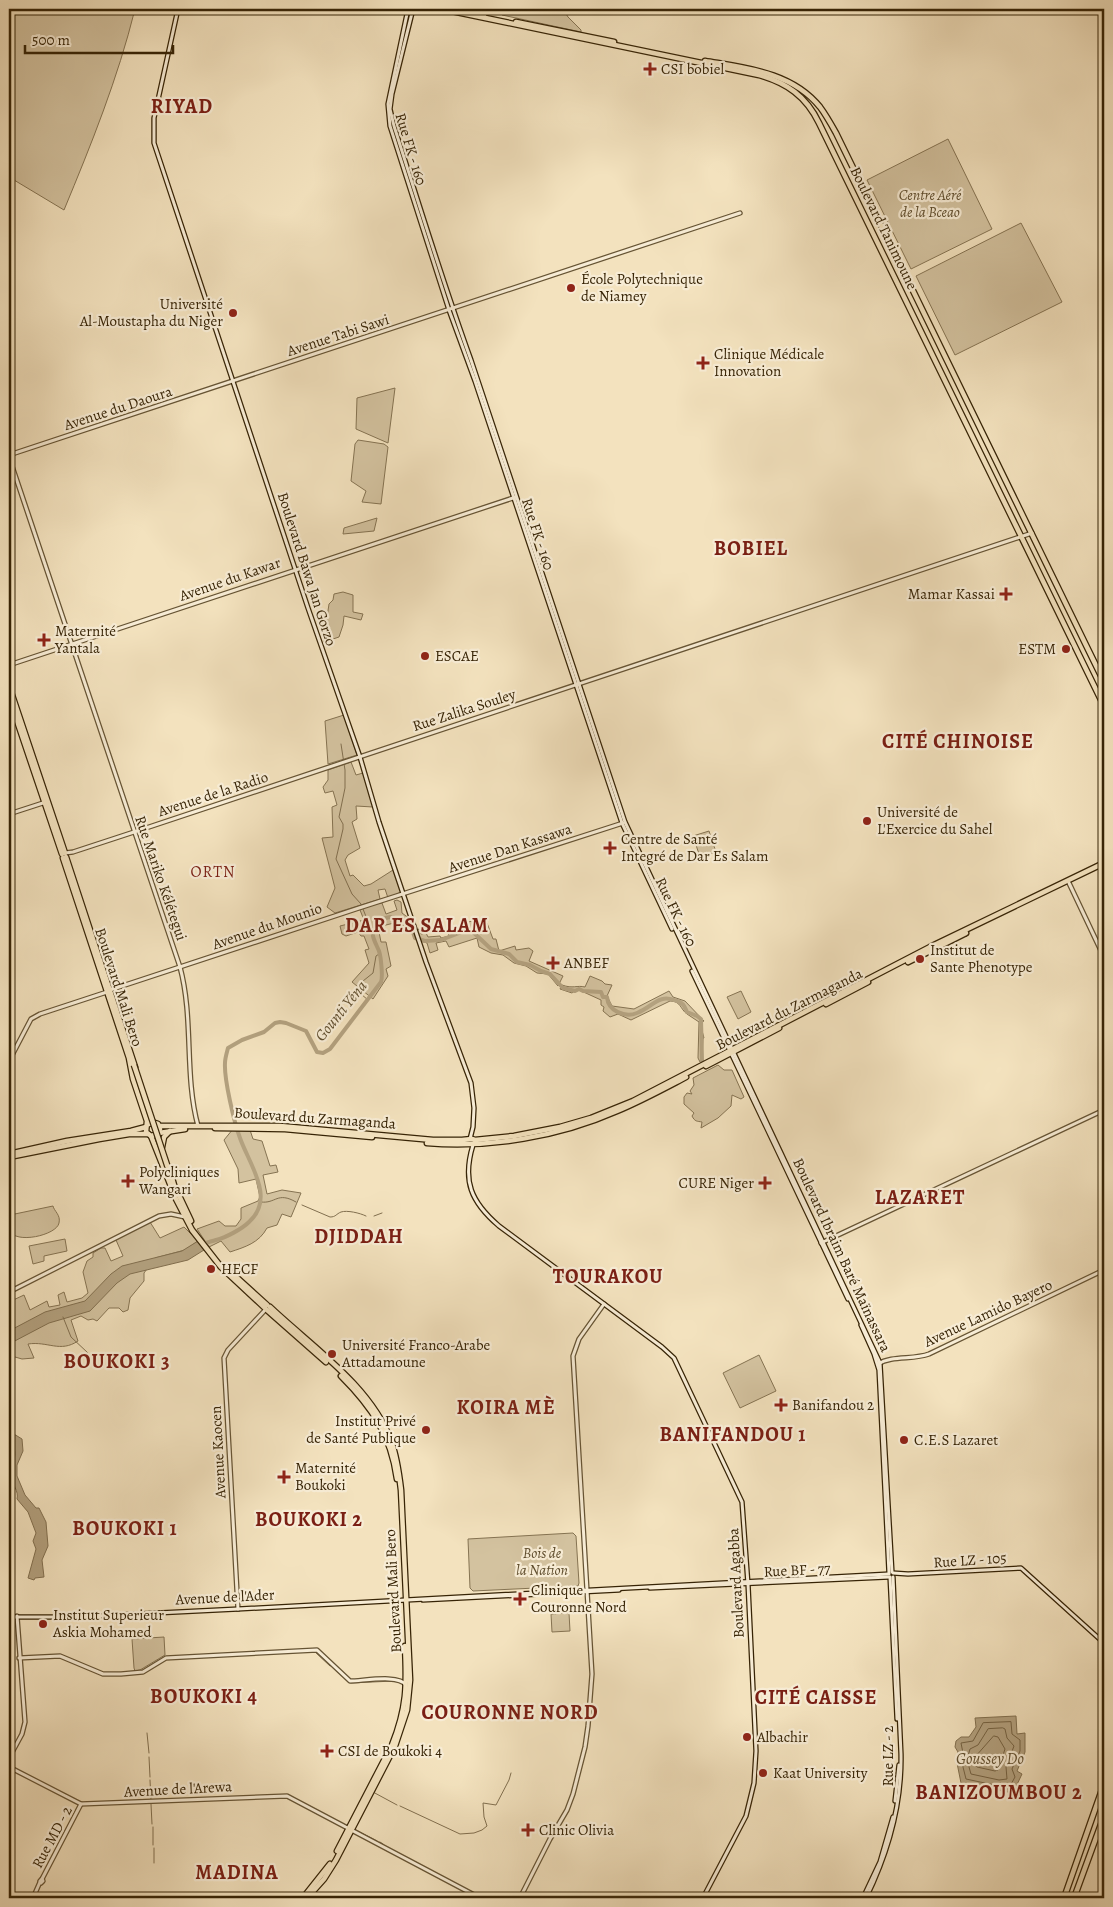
<svg xmlns="http://www.w3.org/2000/svg" width="1113" height="1907" font-family="Alegreya,serif">
<rect width="100%" height="100%" fill="#f3e2be"/>
<filter id="stains"><feTurbulence type="fractalNoise" baseFrequency=".004" numOctaves="4"/><feColorMatrix values="0 0 0 0 .2 0 0 0 0 .09 0 0 0 0 .02 0 0 0 .5 -.17"/></filter>
<radialGradient id="worn" r=".72"><stop offset=".6" stop-color="#630" stop-opacity="0"/><stop offset="1" stop-color="#630" stop-opacity=".3"/></radialGradient>
<g fill="#d3c29f" stroke="#857352">
<path d="M9,9H135C118,78 91,145 64,210L9,177Z"/>
<path d="M503,9H563L568,17L581,30V32L502,15Z"/>
<path d="M948,139L992,229L911,269L867,180Z"/>
<path d="M1021,223L1062,302L955,355L916,276Z"/>
<path d="M395,388L388,443L356,429L357,398Z"/>
<path d="M358,440L384,444L388,447L381,504L362,502L366,491L351,481L355,444Z"/>
<path d="M377,518L374,531L343,534L344,528Z"/>
<path d="M343,592L353,595V612L363,614L361,620L344,616L343,625L339,637L324,642L322,632L325,631L329,604L333,600L334,594Z"/>
<path d="M344,715L357,755L328,764L325,721Z"/>
<path d="M351,762L356,775L363,773L373,807L356,806L357,819L352,822L360,848L348,855L345,860L350,876L353,875L364,886L371,884L393,870L401,892L388,898L385,889L378,890L380,899L335,913L327,907L335,888L322,838L333,837L332,807L337,805L333,791L325,793L323,787L328,780V770Z"/>
<path d="M709,831L716,852L700,857L693,836Z"/>
<path d="M397,900L401,902L402,913L410,919L416,939L410,927L398,925V922L378,927L381,942H386L391,966L386,969L388,976L373,999L352,982L369,963L365,950L369,949L364,936H361L358,932L346,936L342,934L340,926L364,920L360,910L366,905L382,903L386,914L397,910L394,901Z"/>
<path d="M478,919L487,923L493,939H496L499,951L515,946L516,950L529,948L533,951L529,961L563,976L558,986L548,974L537,973L526,966L514,963L503,955L491,953L479,947L477,938L449,947L446,941L436,943L438,950L430,953L427,943L421,941L417,930L419,929L421,934L426,933L428,937L440,936L441,938L449,936L447,929Z"/>
<path d="M590,976L602,981L605,984L612,985L607,996L612,1006L634,1009L669,991L673,997L685,1001L704,1021L700,1023L704,1038H703L702,1061L700,1062L698,1058L699,1022C695,1019 691,1017 687,1014C680,1009 681,1001 670,1001L631,1020L618,1014L610,1017L603,1011L604,1007L601,1005V1000L577,989L572,993L560,989L562,985C573,989 577,985 585,987Z"/>
<path d="M741,991L751,1012L738,1019L727,997Z"/>
<path d="M718,1065L724,1070H732L744,1097L741,1099L732,1095L731,1106L718,1118L701,1128L702,1122C697,1121 695,1122 692,1116L694,1113L684,1104V1097L687,1093L692,1094L690,1091L694,1085L693,1078Z"/>
<path d="M233,1129L250,1130L253,1139L262,1141L270,1166L276,1165L278,1172L263,1175L267,1194L282,1190L301,1193L291,1217L282,1214L277,1225L267,1228C259,1243 245,1247 230,1252L221,1241L209,1247L197,1229L219,1221L225,1226H236L241,1219V1208L258,1201L260,1197L256,1179L239,1183L238,1169L224,1140Z"/>
<path d="M53,1206C54,1211 61,1215 59,1223C57,1235 15,1245 9,1230C7,1225 10,1220 10,1215Z"/>
<path d="M150,1222L160,1238L184,1227L198,1241L185,1250L155,1258L144,1273V1281L130,1298L128,1310L123,1312L119,1308H109L97,1321L93,1319L88,1320L81,1316L71,1320L78,1341C60,1353 48,1341 28,1344L34,1358L22,1359L15,1357L9,1360V1302L24,1295L30,1310L47,1301L49,1307L60,1305L58,1295L64,1292L67,1302L82,1298L88,1293L83,1272L87,1261L93,1257V1253L101,1248H105L111,1261L123,1256L116,1240Z"/>
<path d="M65,1239L67,1251L44,1256V1261L33,1264L29,1246Z"/>
<path d="M759,1355L776,1391L740,1408L723,1373Z"/>
<path d="M573,1533L576,1536L579,1583L578,1586L473,1591L470,1588L468,1539Z"/>
<path d="M569,1613L570,1631L552,1632L551,1614Z"/>
<path d="M164,1637L165,1655L140,1670L135,1671L134,1668L132,1639Z"/>
</g>
<g fill="#b3a17f" stroke="#816f4f">
<path d="M198,1241L204,1250L188,1260L130,1274L117,1283L90,1311L49,1323L9,1344V1331L45,1312L85,1301L111,1274L122,1266L182,1251Z"/>
<path d="M9,1431L22,1439L23,1451L17,1465V1476L25,1495L36,1508H39L46,1522L48,1546L42,1560L44,1577L35,1578L34,1580L28,1578L36,1549L33,1541L36,1533L28,1512L17,1499C19,1491 12,1484 11,1476C11,1466 17,1457 14,1448L9,1447Z"/>
<path d="M1016,1716L1017,1734L1025,1733V1752L1017,1771L1022,1774L1013,1793L961,1783L956,1758L958,1752L955,1747L956,1741L961,1737H969L976,1727L975,1718Z"/>
</g>
<g fill="none" stroke-linecap="round" stroke-linejoin="round">
<g stroke="#756242" stroke-width="1">
<path d="M1011,1722L1012,1734L1020,1740V1751L1012,1769L1015,1777L1010,1786H999L966,1779L961,1759L963,1753L961,1743L973,1741L983,1723Z"/>
<path d="M1003,1728L1005,1729L1007,1738L1014,1746L1006,1767L1007,1779L999,1780L971,1774L967,1760L970,1749L978,1745L988,1729Z"/>
<path d="M994,1736L998,1737L1005,1749L998,1770L995,1771L977,1767L975,1761L977,1755Z"/>
</g>
<g stroke="#816f4f" stroke-width="1">
<path d="M341,744L345,770V788L339,817L343,824V829L336,859L352,894L361,904L373,934"/>
<path d="M368,1000L361,994L363,981L373,973L376,956L379,954"/>
<path d="M261,1202C276,1204 277,1191 296,1202"/>
<path d="M302,1205L330,1217C336,1217 336,1214 341,1212C347,1210 360,1213 366,1216"/>
<path d="M374,1216L382,1213"/>
<path d="M63,1317L71,1337L88,1353"/>
<path d="M315,1652L330,1666"/>
<path d="M332,1667L343,1677"/>
<path d="M351,1683L394,1681"/>
<path d="M147,1733L149,1753"/>
<path d="M149,1757L150,1777"/>
<path d="M150,1780L151,1800"/>
<path d="M373,1792L397,1805"/>
<path d="M151,1804L152,1824"/>
<path d="M400,1806L460,1834L474,1833L482,1830L487,1826L484,1817L483,1803L496,1805L509,1780L511,1773"/>
<path d="M153,1827V1845"/>
<path d="M354,1829L377,1841"/>
<path d="M380,1842L383,1844"/>
<path d="M154,1848V1863"/>
</g>
<path stroke="#b3a17f" stroke-width="4" d="M202,1245C206,1242 210,1242 216,1240C225,1238 242,1229 249,1222C276,1198 249,1164 240,1138C234,1122 224,1079 225,1063C225,1058 227,1052 228,1048L242,1040L264,1032L275,1023L280,1022L286,1023L306,1031L317,1052L323,1053L330,1049L381,982C383,977 381,957 379,951C377,946 374,941 373,936C372,927 381,918 390,917C394,917 398,919 402,920C411,922 412,930 415,938L425,941L441,940L467,930L473,932L491,949L509,954L517,962L530,965L541,971L550,974L563,988L575,991L579,989L583,991L601,992L603,997H607C608,1011 625,1018 637,1013C653,1007 658,993 677,1001C683,1003 684,1005 687,1012L697,1016L701,1019L702,1061"/>
<defs>
<g id="tertiary">
<path d="M9,455L740,213"/>
<path d="M9,457L180,967C194,1019 184,1074 198,1126"/>
<path d="M9,665L516,497"/>
<path d="M9,814L46,802"/>
<path d="M65,853L73,852L134,832L1032,533"/>
<path d="M1069,883L1104,957"/>
<path d="M110,990L359,908L623,823"/>
<path d="M9,1061L31,1019L40,1014L107,992"/>
<path d="M821,1243L1104,1110"/>
<path d="M9,1292L159,1216L171,1214L185,1217"/>
<path d="M878,1364C892,1355 913,1360 929,1354L1104,1270"/>
<path d="M238,1609L224,1358L228,1350L266,1309"/>
<path d="M19,1658L60,1656L103,1674H121L143,1672L166,1658L317,1650L350,1681C363,1681 399,1674 406,1685"/>
<path d="M9,1758L22,1734L25,1722L17,1616"/>
<path d="M9,1767L81,1804L287,1796L480,1898"/>
<path d="M42,1879L81,1804"/>
<path d="M42,1879L43,1881L41,1883L40,1881Z"/>
<path d="M33,1898L40,1882"/>
<path d="M520,1898L550,1839L567,1810L573,1794L585,1747L588,1726L592,1674L573,1356L579,1339L604,1304"/>
</g>
<g id="secondary">
<path d="M178,9L154,118V143L308,608L360,757L379,822L426,962L471,1083L474,1108L473,1127L470,1139"/>
<path d="M408,9L388,104L390,126L449,310L475,381L622,823L672,929"/>
<path d="M413,9L392,94L390,109L394,126C419,204 443,283 471,360L625,822L880,1363L892,1572"/>
<path d="M692,971L848,1299"/>
<path d="M473,1145C462,1181 471,1202 499,1226L662,1347L674,1358L742,1502L748,1584L756,1751L754,1783L746,1816L703,1898"/>
<path d="M861,1325L874,1354L879,1370L889,1573"/>
<path d="M893,1573L908,1574L1021,1568L1104,1643"/>
<path d="M890,1577L897,1719"/>
<path d="M650,1588L889,1577"/>
<path d="M423,1600L619,1590"/>
<path d="M9,1617H76L238,1609L889,1574"/>
<path d="M895,1801L899,1765"/>
<path d="M863,1898L880,1862L893,1817"/>
<path d="M866,1898C888,1853 902,1805 901,1754L893,1577"/>
</g>
<g id="primary">
<path d="M442,9L759,75C787,83 806,96 819,123L1104,706"/>
<path d="M458,9L484,15"/>
<path d="M516,22L614,42"/>
<path d="M705,61C746,68 792,72 820,107C826,115 831,124 836,133L1104,682"/>
<path d="M9,686L65,853"/>
<path d="M12,706L62,854"/>
<path d="M66,857L135,1067"/>
<path d="M63,858L129,1058L133,1079L147,1121L146,1132L151,1136L158,1134L160,1129L158,1124L152,1122L147,1125"/>
<path d="M908,962L966,933"/>
<path d="M826,1004L868,982"/>
<path d="M706,1066L779,1028"/>
<path d="M159,1126H280L433,1140H462L472,1139L475,1140L514,1136L560,1127L591,1118L633,1101L930,947L1104,863"/>
<path d="M215,1128L285,1129L372,1137"/>
<path d="M159,1133L185,1129"/>
<path d="M151,1136L176,1199L192,1230L221,1267L265,1308"/>
<path d="M427,1143C490,1148 558,1137 617,1111C641,1101 663,1089 686,1077"/>
<path d="M162,1147L164,1137L170,1131"/>
<path d="M9,1154L67,1141L131,1131L146,1127"/>
<path d="M9,1157L99,1139L129,1134H148"/>
<path d="M170,1171L174,1185L191,1221"/>
<path d="M224,1266L267,1305"/>
<path d="M270,1307C311,1346 371,1386 391,1441C397,1457 399,1473 401,1490L410,1680L407,1710L395,1746L336,1860L324,1879L307,1898"/>
<path d="M267,1310L326,1362"/>
<path d="M341,1376C372,1407 391,1435 397,1479"/>
<path d="M337,1851L392,1745C407,1708 407,1685 405,1646"/>
<path d="M303,1898L330,1864"/>
<path d="M1064,1898L1104,1784"/>
<path d="M1074,1898L1104,1816"/>
</g>
</defs>
<use href="#tertiary" stroke="#665434" stroke-width="5.5"/>
<use href="#secondary" stroke="#372406" stroke-width="5.5"/>
<use href="#primary" stroke="#372406" stroke-width="7"/>
<use href="#tertiary" stroke="#f7ecd5" stroke-width="3"/>
<use href="#secondary" stroke="#f7ecd5" stroke-width="3"/>
<use href="#primary" stroke="#f3e2be" stroke-width="4.5"/>
<defs>
<path id="primary-bridge" d="M134,1065L170,1174"/>
</defs>
<use href="#primary-bridge" stroke="#372406" stroke-width="7" stroke-linecap="butt"/>
<use href="#primary-bridge" stroke="#f3e2be" stroke-width="4.5"/>
</g>
<g fill="#8f2418" stroke="#f7ecd5" stroke-width="2">
<path d="M647.5 61.5h5v5h5v5h-5v5h-5v-5h-5v-5h5z"/>
<circle cx="571" cy="288" r="5"/>
<circle cx="233" cy="313" r="5"/>
<path d="M700.5 355.5h5v5h5v5h-5v5h-5v-5h-5v-5h5z"/>
<path d="M1003.5 586.5h5v5h5v5h-5v5h-5v-5h-5v-5h5z"/>
<path d="M41.5 632.5h5v5h5v5h-5v5h-5v-5h-5v-5h5z"/>
<circle cx="1066" cy="649" r="5"/>
<circle cx="425" cy="656" r="5"/>
<circle cx="867" cy="821" r="5"/>
<path d="M607.5 840.5h5v5h5v5h-5v5h-5v-5h-5v-5h5z"/>
<circle cx="920" cy="959" r="5"/>
<path d="M550.5 955.5h5v5h5v5h-5v5h-5v-5h-5v-5h5z"/>
<path d="M125.5 1173.5h5v5h5v5h-5v5h-5v-5h-5v-5h5z"/>
<path d="M762.5 1175.5h5v5h5v5h-5v5h-5v-5h-5v-5h5z"/>
<circle cx="211" cy="1269" r="5"/>
<circle cx="332" cy="1354" r="5"/>
<path d="M778.5 1397.5h5v5h5v5h-5v5h-5v-5h-5v-5h5z"/>
<circle cx="426" cy="1430" r="5"/>
<circle cx="904" cy="1440" r="5"/>
<path d="M281.5 1469.5h5v5h5v5h-5v5h-5v-5h-5v-5h5z"/>
<path d="M517.5 1591.5h5v5h5v5h-5v5h-5v-5h-5v-5h5z"/>
<circle cx="43" cy="1624" r="5"/>
<circle cx="747" cy="1737" r="5"/>
<path d="M324.5 1743.5h5v5h5v5h-5v5h-5v-5h-5v-5h5z"/>
<circle cx="763" cy="1773" r="5"/>
<path d="M525.5 1822.5h5v5h5v5h-5v5h-5v-5h-5v-5h5z"/>
</g>
<g text-anchor="middle" dominant-baseline="central" stroke-width="4.5" stroke-linejoin="round" paint-order="stroke">
<g font-size="15" fill="#372406" stroke="#f7ecd5" text-anchor="start">
<text x="661" y="69">CSI bobiel</text>
<text x="581" y="279">École Polytechnique<tspan x="581" dy="17">de Niamey</tspan></text>
<text x="223" y="304" text-anchor="end">Université<tspan x="223" dy="17">Al-Moustapha du Niger</tspan></text>
<text x="714" y="354">Clinique Médicale<tspan x="714" dy="17">Innovation</tspan></text>
<text x="995" y="594" text-anchor="end">Mamar Kassai</text>
<text x="55" y="631">Maternité<tspan x="55" dy="17">Yantala</tspan></text>
<text x="1056" y="649" text-anchor="end">ESTM</text>
<text x="435" y="656">ESCAE</text>
<text x="877" y="812">Université de<tspan x="877" dy="17">L'Exercice du Sahel</tspan></text>
<text x="621" y="839">Centre de Santé<tspan x="621" dy="17">Integré de Dar Es Salam</tspan></text>
<text x="930" y="950">Institut de<tspan x="930" dy="17">Sante Phenotype</tspan></text>
<text x="564" y="963">ANBEF</text>
<text x="139" y="1172">Polycliniques<tspan x="139" dy="17">Wangari</tspan></text>
<text x="754" y="1183" text-anchor="end">CURE Niger</text>
<text x="221" y="1269">HECF</text>
<text x="342" y="1345">Université Franco-Arabe<tspan x="342" dy="17">Attadamoune</tspan></text>
<text x="792" y="1405">Banifandou 2</text>
<text x="416" y="1421" text-anchor="end">Institut Privé<tspan x="416" dy="17">de Santé Publique</tspan></text>
<text x="914" y="1440">C.E.S Lazaret</text>
<text x="295" y="1468">Maternité<tspan x="295" dy="17">Boukoki</tspan></text>
<text x="531" y="1590">Clinique<tspan x="531" dy="17">Couronne Nord</tspan></text>
<text x="53" y="1615">Institut Superieur<tspan x="53" dy="17">Askia Mohamed</tspan></text>
<text x="757" y="1737">Albachir</text>
<text x="338" y="1751">CSI de Boukoki 4</text>
<text x="773" y="1773">Kaat University</text>
<text x="539" y="1830">Clinic Olivia</text>
</g>
<g font-size="15" fill="#372406" stroke="#f7ecd5">
<text transform="translate(411 149) rotate(73)">Rue FK - 160</text>
<text transform="translate(884 228) rotate(64)">Boulevard Tanimoune</text>
<text transform="translate(338 335) rotate(-18)">Avenue Tabi Sawi</text>
<text transform="translate(118 408) rotate(-18)">Avenue du Daoura</text>
<text transform="translate(538 534) rotate(72)">Rue FK - 160</text>
<text transform="translate(307 569) rotate(72)">Boulevard Bawa Jan Gorzo</text>
<text transform="translate(230 579) rotate(-19)">Avenue du Kawar</text>
<text transform="translate(464 710) rotate(-18)">Rue Zalika Souley</text>
<text transform="translate(213 794) rotate(-18)">Avenue de la Radio</text>
<text transform="translate(510 848) rotate(-18)">Avenue Dan Kassawa</text>
<text transform="translate(161 878) rotate(71)">Rue Mariko Kélétegui</text>
<text transform="translate(676 912) rotate(64)">Rue FK - 160</text>
<text transform="translate(267 926) rotate(-19)">Avenue du Mounio</text>
<text transform="translate(119 987) rotate(72)">Boulevard Mali Bero</text>
<text transform="translate(789 1009) rotate(-27)">Boulevard du Zarmaganda</text>
<text transform="translate(315 1118) rotate(4)">Boulevard du Zarmaganda</text>
<text transform="translate(842 1255) rotate(65)">Boulevard Ibraim Baré Maïnassara</text>
<text transform="translate(988 1313) rotate(-25)">Avenue Lamido Bayero</text>
<text transform="translate(218 1452) rotate(-93)">Avenue Kaocen</text>
<text transform="translate(970 1560) rotate(-4)">Rue LZ - 105</text>
<text transform="translate(797 1570) rotate(-3)">Rue BF - 77</text>
<text transform="translate(736 1583) rotate(-93)">Boulevard Agabba</text>
<text transform="translate(393 1591) rotate(-93)">Boulevard Mali Bero</text>
<text transform="translate(225 1597) rotate(-3)">Avenue de l'Ader</text>
<text transform="translate(888 1756) rotate(-90)">Rue LZ - 2</text>
<text transform="translate(178 1789) rotate(-3)">Avenue de l'Arewa</text>
<text transform="translate(52 1837) rotate(-62)">Rue MD - 2</text>
</g>
<g font-size="15" font-style="italic" fill="#5e4c2c" stroke="#f7ecd5">
<text x="930" y="195">Centre Aéré<tspan x="930" dy="17">de la Bceao</tspan></text>
<text x="542" y="1553">Bois de<tspan x="542" dy="17">la Nation</tspan></text>
</g>
<g font-size="16" letter-spacing="1" fill="#7a1f14" stroke="#f7ecd5">
<text x="213" y="872">ORTN</text>
</g>
<g font-size="16" font-style="italic" fill="#625030" stroke="#f7ecd5">
<text transform="translate(341 1011) rotate(-51)">Gounti Yéna</text>
<text x="990" y="1759">Goussey Do</text>
</g>
<g font-size="20" font-weight="bold" letter-spacing="1" fill="#7a1f14" stroke="#f7ecd5">
<text x="182" y="106">RIYAD</text>
<text x="751" y="548">BOBIEL</text>
<text x="958" y="741">CITÉ CHINOISE</text>
<text x="417" y="925">DAR ES SALAM</text>
<text x="920" y="1197">LAZARET</text>
<text x="359" y="1236">DJIDDAH</text>
<text x="608" y="1276">TOURAKOU</text>
<text x="117" y="1361">BOUKOKI 3</text>
<text x="506" y="1407">KOIRA MÈ</text>
<text x="733" y="1434">BANIFANDOU 1</text>
<text x="309" y="1519">BOUKOKI 2</text>
<text x="125" y="1528">BOUKOKI 1</text>
<text x="204" y="1696">BOUKOKI 4</text>
<text x="816" y="1697">CITÉ CAISSE</text>
<text x="510" y="1712">COURONNE NORD</text>
<text x="999" y="1792">BANIZOUMBOU 2</text>
<text x="237" y="1872">MADINA</text>
</g>
</g>
<rect width="1113" height="1907" fill="none" stroke="#f3e2be" stroke-width="30"/>
<rect x="10" y="10" width="1093" height="1887" fill="none" stroke="#372406" stroke-width="2.5"/>
<rect x="15" y="15" width="1083" height="1877" fill="none" stroke="#372406"/>
<path d="M25 45v8h148v-8" fill="none" stroke="#372406" stroke-width="2.5"/>
<text x="32" y="45" font-size="15" fill="#372406" stroke="#f7ecd5" stroke-width="4" paint-order="stroke">500 m</text>
<rect width="100%" height="100%" filter="url(#stains)"/>
<rect width="100%" height="100%" fill="url(#worn)"/>
</svg>
